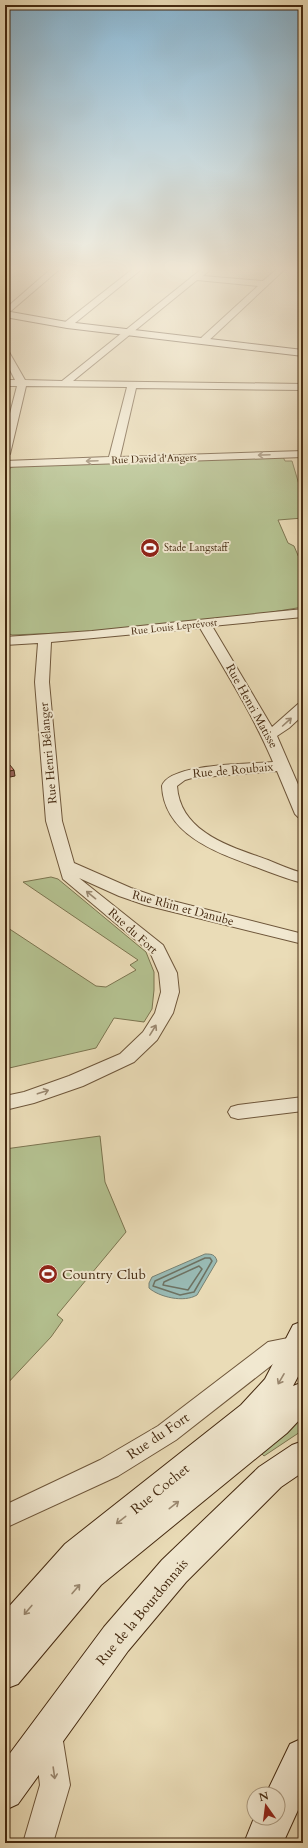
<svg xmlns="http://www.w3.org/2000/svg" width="308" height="1848" font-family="Cardo,serif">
<rect width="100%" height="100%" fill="#eadcb7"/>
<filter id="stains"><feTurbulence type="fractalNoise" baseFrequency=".005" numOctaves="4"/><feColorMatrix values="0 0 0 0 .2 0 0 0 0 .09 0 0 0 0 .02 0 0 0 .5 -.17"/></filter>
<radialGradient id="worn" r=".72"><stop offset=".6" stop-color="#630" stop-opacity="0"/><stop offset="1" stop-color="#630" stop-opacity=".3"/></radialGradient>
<g fill="#b4c190" stroke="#7c7550">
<path d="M283,457L285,461H292L303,498V518L278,520L288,543L294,546L303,567V607L260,614L85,632L12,635L5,632V484L10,468L15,466Z"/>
<path d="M51,877L58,879L146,952L154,972V990L152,1009L144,1022L114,1018L96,1048L5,1069V926L96,986L106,987L136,970L130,965L138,960L23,882Z"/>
<path d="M100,1136L105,1182L126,1232L57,1315L63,1320L51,1337L5,1386V1149Z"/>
<path d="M303,1409V1430L264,1456L261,1453Z"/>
</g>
<path fill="#99bab4" stroke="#778072" d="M205,1254C211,1254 215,1254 217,1261L197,1295C184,1303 159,1297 149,1288V1283L152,1277Z"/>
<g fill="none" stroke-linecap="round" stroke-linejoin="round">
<g stroke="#6e7262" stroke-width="1.5">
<path d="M205,1258H210L212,1261L194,1292L180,1295L153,1286L155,1281Z"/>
<path d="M199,1266L202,1269L188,1290L163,1285L164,1282Z"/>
</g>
<defs>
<g id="street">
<path d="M52,268H61L5,316V309Z"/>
<path d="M134,268H143L70,327H64V323Z"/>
<path d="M203,268H212L203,276L263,281L278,268H286L206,343L203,344L199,341L200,339L258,286L197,280L73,381L303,384V390L136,388L120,457L303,451V457L5,467V461L109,457L127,387L26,386L10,454L5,457V433L17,386H5V380H15L5,360V349L9,352L25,380L62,381Z"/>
<path d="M303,609V617L212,626L272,727L298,704L303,703V715L289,728L277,736L303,796V819L298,817L295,814L277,771L192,778L185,780L177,786C180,833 232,847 268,860C280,865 291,870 303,873V883C287,879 272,873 256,867C218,853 164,835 162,786C169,763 251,764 273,762C253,715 226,672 200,628L51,642L49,682L62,821L74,863L131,888L157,897L303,934V944L145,905L119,896L79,878L163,945L177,973L179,992L173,1013L157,1040L134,1062L83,1086L34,1103L5,1110V1096L24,1092L69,1076L120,1054L143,1032L155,1013L161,992L159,973L150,952L63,879L46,821L35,682L38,643L5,645V637L92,631Z"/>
<path d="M303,1097V1111L238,1119L231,1117L228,1112L231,1107L238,1105Z"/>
<path d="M303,1335V1353L282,1357L176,1440L118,1476L5,1528V1505L100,1460L158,1426L268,1342Z"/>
<path d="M48,1721L58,1725L62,1735L70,1785L53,1843H23L40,1785L34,1735L38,1725Z"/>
</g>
<g id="secondary">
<path d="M5,311L67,322L303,350V356L67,328L5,317Z"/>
<path d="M303,1321V1367L293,1386L303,1382V1416L287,1433L101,1585L18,1684L5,1689V1611L65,1544L241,1405L265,1379L293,1325Z"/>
<path d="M303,1441V1472L281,1487L186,1582L128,1651L18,1804L5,1810V1760L104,1627L162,1560L259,1467L292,1445Z"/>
<path d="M303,1738V1799L283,1843H244L254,1818H278V1794H266L290,1744Z"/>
</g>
</defs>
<use href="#street" stroke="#6e563a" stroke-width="2"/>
<use href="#secondary" stroke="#442910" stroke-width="2"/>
<use href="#street" fill="#f1e8d0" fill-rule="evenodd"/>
<use href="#secondary" fill="#f1e8d0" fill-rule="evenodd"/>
</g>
<path fill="#956359" stroke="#442910" d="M14,770L15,776L5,778V772Z"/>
<path fill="#d58d7f" stroke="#442910" d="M5,759L14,770L5,772Z"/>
<defs><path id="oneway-shaft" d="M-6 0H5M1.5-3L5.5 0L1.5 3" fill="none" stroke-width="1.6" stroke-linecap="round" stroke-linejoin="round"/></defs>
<g stroke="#9a8870">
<use href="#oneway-shaft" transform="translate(264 455) rotate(178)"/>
<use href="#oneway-shaft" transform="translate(92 461) rotate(178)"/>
<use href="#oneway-shaft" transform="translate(287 722) rotate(-42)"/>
<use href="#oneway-shaft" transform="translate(91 895) rotate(-141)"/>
<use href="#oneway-shaft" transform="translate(153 1030) rotate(-58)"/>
<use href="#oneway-shaft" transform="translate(43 1092) rotate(-18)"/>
<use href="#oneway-shaft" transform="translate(281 1379) rotate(120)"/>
<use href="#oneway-shaft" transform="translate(174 1505) rotate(-38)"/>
<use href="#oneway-shaft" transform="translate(121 1520) rotate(142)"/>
<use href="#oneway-shaft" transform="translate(76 1589) rotate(-49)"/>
<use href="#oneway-shaft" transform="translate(28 1610) rotate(130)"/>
<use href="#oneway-shaft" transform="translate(54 1773) rotate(82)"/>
</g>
<linearGradient id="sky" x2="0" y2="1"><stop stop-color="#88b6d3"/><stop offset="0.51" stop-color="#f6efdf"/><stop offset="1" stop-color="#f6efdf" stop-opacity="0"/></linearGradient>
<rect width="308" height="527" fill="url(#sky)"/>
<defs>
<symbol id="stadium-disc" viewBox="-11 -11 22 22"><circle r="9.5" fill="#8f2418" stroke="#f1e8d0"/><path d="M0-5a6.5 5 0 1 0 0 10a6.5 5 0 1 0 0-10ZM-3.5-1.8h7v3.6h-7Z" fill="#fff"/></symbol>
</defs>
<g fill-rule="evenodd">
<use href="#stadium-disc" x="139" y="537" width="22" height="22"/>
<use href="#stadium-disc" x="37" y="1263" width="22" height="22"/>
</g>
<g text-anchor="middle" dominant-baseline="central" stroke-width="4" stroke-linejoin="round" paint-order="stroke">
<g font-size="10" fill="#442910" stroke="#f1e8d0">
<text transform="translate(154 459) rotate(-2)">Rue David d'Angers</text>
<text transform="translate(174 627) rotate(-6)">Rue Louis Leprévost</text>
</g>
<g font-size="10" fill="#442910" stroke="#f1e8d0" text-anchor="start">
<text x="164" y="548">Stade Langstaff</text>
</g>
<g font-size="12" fill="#442910" stroke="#f1e8d0">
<text transform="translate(252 706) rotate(61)">Rue Henri Matisse</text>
<text transform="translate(48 753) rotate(-95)">Rue Henri Bélanger</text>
<text transform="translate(233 770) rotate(-5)">Rue de Roubaix</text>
<text transform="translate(183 908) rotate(15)">Rue Rhin et Danube</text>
<text transform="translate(133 931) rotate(42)">Rue du Fort</text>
</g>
<g font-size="14" fill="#442910" stroke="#f1e8d0" text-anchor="start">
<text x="62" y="1274">Country Club</text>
</g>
<g font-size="14" fill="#442910" stroke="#f1e8d0">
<text transform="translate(158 1436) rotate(-34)">Rue du Fort</text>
<text transform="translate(160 1489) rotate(-39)">Rue Cochet</text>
<text transform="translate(142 1612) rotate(-50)">Rue de la Bourdonnais</text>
</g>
</g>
<rect width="308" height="1848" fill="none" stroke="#eadcb7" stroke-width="20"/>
<rect x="6" y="6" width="296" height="1836" fill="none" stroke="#442910" stroke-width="2"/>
<rect x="10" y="10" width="288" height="1828" fill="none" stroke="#442910"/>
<g transform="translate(266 1806) rotate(346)"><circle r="19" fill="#f1e8d0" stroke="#ac9c83"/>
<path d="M0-3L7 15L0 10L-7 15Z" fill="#8f2418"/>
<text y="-6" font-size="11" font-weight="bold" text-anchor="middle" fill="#442910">N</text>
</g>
<rect width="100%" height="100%" filter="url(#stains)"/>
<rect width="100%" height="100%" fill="url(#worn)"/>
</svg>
